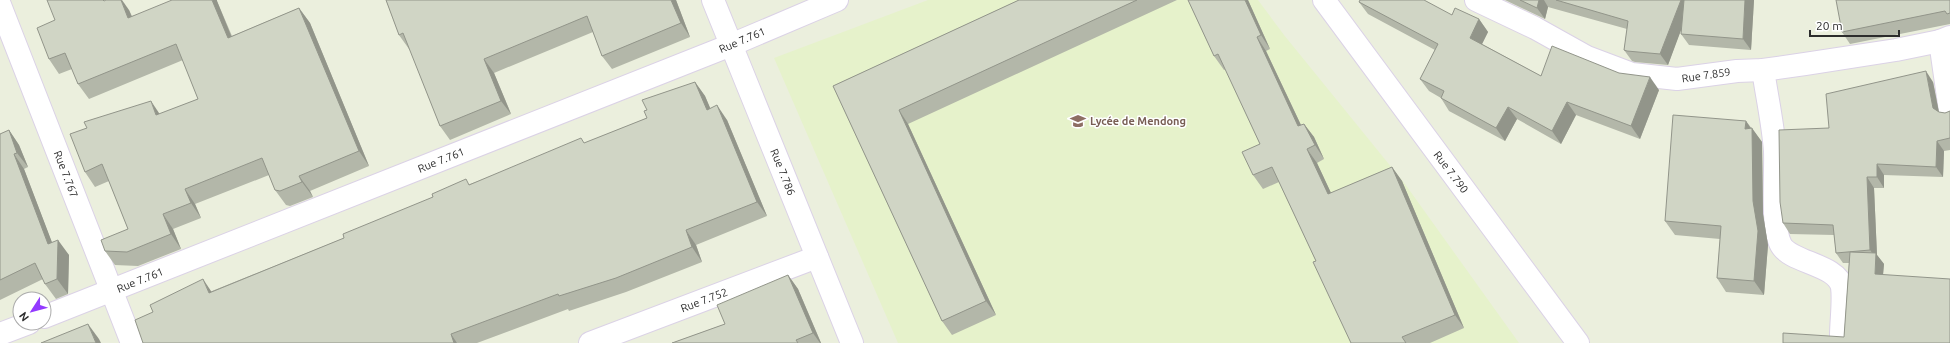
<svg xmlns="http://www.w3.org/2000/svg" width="1950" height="343" font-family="Ubuntu,sans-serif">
<rect width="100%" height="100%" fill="#ebefdd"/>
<path fill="#e6f2cb" d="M928,0H1258L1284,35L1405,184L1519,343H898L774,58Z"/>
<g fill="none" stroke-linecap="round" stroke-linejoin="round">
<defs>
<g id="minor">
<path d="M713,0L852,343"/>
<path d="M1324,0L1578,343"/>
<path d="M1476,0L1535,28L1587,57L1632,74L1677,79L1737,71L1763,70L1805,64L1896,50L1940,41L1950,37"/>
<path d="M0,5L132,343"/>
<path d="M1940,41L1950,111"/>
<path d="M1763,70C1767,97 1773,124 1775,151C1776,174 1771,227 1781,245C1791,263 1837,264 1842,287C1844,301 1841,321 1841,336"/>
<path d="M44,317L731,45L837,0"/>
<path d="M0,334L29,323"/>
<path d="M590,343L817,257"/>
</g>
</defs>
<use href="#minor" stroke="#dbd2e6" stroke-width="24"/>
<use href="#minor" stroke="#fff" stroke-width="22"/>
</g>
<g fill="#b3b7a9">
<path d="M386,0H676L690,37L612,69L602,56L593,32L494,73L511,114L450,140L440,126L410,48L409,49L399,35Z"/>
<path d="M1019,0H1177L908,124L996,315L952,335L942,321L833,86Z"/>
<path d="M1188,0H1248L1270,49L1266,51L1301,125L1304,124L1314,137L1324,159L1317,163L1331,193L1392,167L1402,181L1464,328L1430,343H1351L1316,261L1279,182L1263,189L1253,175L1260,144L1226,69L1224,70L1214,56Z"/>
<path d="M1505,0H1754L1751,50L1689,45L1681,34V29L1668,65L1635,62L1632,61L1624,50L1627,29L1548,7L1545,19Z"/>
<path d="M1950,0V24L1850,44L1842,32Z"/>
<path d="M217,1L232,36L299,8L310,23L369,166L310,191L313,197L290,206L286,205L275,190L269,175L195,204L201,218L173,229L181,249L138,266L115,265L105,251L128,229L109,181L95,187L85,172L160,114L198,99L183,60L89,99L78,84L72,69L59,74L49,59L55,20L129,10L132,16Z"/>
<path d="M1359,2L1479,19L1488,32L1482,44L1541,76L1659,90L1640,139L1576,115L1561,144L1517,119L1505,141L1449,111L1441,98L1429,91L1420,79L1435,50L1368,14Z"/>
<path d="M695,82L705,96L710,108L727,120L767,216L696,245L702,262L626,292L569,311L568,309L477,343H143L212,291L344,238L470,184L585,143L647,118V110Z"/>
<path d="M1933,82L1939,112L1945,113L1950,111V150L1944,151L1943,177L1884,175V188H1874L1877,255L1884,264L1883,275L1844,337L1849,263H1843L1836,253L1834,235L1790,234L1783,223L1829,128Z"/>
<path d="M1746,121L1762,142L1763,214L1768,245L1764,295L1726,292L1717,278L1720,239L1675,235L1665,221Z"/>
<path d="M9,130L19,145L28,167L24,169L52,243L69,255L68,294L56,299L45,284L43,279L0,300V134Z"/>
<path d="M788,275L798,289L821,343H672L725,324Z"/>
</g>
<g fill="#92958a">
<path d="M121,0H122L129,10L138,33L128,18Z"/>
<path d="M212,0H217V1L238,53L228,38Z"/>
<path d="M671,0H676L690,37L681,23Z"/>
<path d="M1245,0H1248L1270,49L1261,35Z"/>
<path d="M1539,0H1544L1548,7L1545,19L1537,8Z"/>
<path d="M1681,0H1691L1692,1L1668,65L1660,54Z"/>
<path d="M1745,0H1754L1751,50L1743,39Z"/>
<path d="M299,8L310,23L369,166L359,151Z"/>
<path d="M1479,19L1488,32L1479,50L1470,38Z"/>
<path d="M1257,37L1266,51L1308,140L1298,126Z"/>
<path d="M484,59L494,73L511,114L501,101Z"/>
<path d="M1926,71L1933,82L1940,118L1933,108Z"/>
<path d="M1650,77L1659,90L1640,139L1631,126Z"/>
<path d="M695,82L705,96L717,124L707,110Z"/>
<path d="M151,101L161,116L156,115Z"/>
<path d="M1567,102L1576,115L1561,144L1552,131Z"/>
<path d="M717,105L727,120L767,216L757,202Z"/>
<path d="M1508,107L1517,119L1505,141L1496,128Z"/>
<path d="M899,110L908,124L996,315L986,301Z"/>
<path d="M1746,121L1752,130V128L1762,142L1763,214L1768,245L1764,295L1754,281L1745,129Z"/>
<path d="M1304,124L1314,137L1324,159L1315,145Z"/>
<path d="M9,130L19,145L28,167L17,153Z"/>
<path d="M1937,141L1944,151L1943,177L1936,167Z"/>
<path d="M1307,149L1317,163L1338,208L1328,194Z"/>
<path d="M14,154L24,169L58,258V240L69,255L68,294L57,279L48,244Z"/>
<path d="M1877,164L1884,175V188L1877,177Z"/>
<path d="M1392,167L1402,181L1464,328L1455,315Z"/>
<path d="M299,176L310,191L313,197L302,182Z"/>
<path d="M1867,177L1874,188L1877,255L1884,264L1882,285L1875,274L1876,258L1870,250Z"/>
<path d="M185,189L195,204L201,218L191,203Z"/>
<path d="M163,214L173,229L181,249L171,234Z"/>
<path d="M686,230L696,245L702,262L692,247Z"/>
<path d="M788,275L798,289L821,343H820L813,333Z"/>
<path d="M203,279L213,294L209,293Z"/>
<path d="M88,324L99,339L101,343H96Z"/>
<path d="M451,334L457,343H454Z"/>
</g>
<g fill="#d0d5c5" stroke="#92958a">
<path d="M47,0H103L104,1L106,0H121L128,18L172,0H212L228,38L299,8L359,151L299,176L302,182L280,191L275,190L262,158L185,189L191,203L163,214L171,234L127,252L105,251L101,240L128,229L102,164L85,172L70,134L87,128L84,122L151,101L156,115L198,99L176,44L78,84L65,53L49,59L37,28L55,20Z"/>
<path d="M386,0H671L681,23L602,56L587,16L484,59L501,101L440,126L403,33L399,35Z"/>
<path d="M1019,0H1137L899,110L986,301L942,321L833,86Z"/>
<path d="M1188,0H1245L1261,35L1257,37L1298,126L1304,124L1315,145L1307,149L1328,194L1392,167L1455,315L1402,337L1406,343H1351L1313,262L1316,261L1272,167L1253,175L1242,152L1260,144L1218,54L1214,56Z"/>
<path d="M1360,0H1424L1452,15L1455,8L1479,19L1470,38L1541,76L1552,46L1619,73L1650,77L1631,126L1567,102L1552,131L1508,107L1496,128L1441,98L1444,91L1420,79L1438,44L1359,2Z"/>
<path d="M1520,0H1539L1537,8Z"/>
<path d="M1556,0H1681L1660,54L1627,51L1624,50L1628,21Z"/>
<path d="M1684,0H1745L1743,39L1681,34Z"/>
<path d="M1836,0H1950V13L1947,14L1945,11L1842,32Z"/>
<path d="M1926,71L1933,108L1939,112L1945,113L1950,111V138L1937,141L1936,167L1877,164V177H1867L1870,250L1836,253L1833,225L1783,223L1780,202L1779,130L1829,128L1826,94Z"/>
<path d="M695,82L707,110L717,105L757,202L686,230L692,247L616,278L559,296L558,294L451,334L454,343H143L135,320L153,312L150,305L203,279L209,293L344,238L343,234L433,197L432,194L466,179L469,185L581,138L584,143L647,118L644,111L647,110L642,100Z"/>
<path d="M1673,115L1746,121L1745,129L1752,128L1753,201L1758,231L1754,281L1717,278L1721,226L1665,221Z"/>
<path d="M9,130L17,153L14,154L48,244L58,240L57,279L45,284L35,263L0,280V134Z"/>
<path d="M1850,252L1876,253L1875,274L1950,279V343H1783V333L1844,337Z"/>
<path d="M788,275L813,333L796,340L798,343H672L725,324L717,305Z"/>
<path d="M88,324L96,343H41Z"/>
</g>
<defs>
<symbol id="school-bare" viewBox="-9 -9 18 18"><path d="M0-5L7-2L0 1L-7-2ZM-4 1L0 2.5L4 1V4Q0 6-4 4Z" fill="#8d6e63" stroke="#fff" stroke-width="2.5" paint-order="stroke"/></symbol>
</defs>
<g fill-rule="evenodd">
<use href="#school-bare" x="1067" y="110" width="22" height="22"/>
</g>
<g text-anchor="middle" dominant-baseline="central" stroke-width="3" stroke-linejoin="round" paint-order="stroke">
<g font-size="11" fill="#2c2c2c" stroke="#fff">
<text transform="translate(742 40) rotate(-23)">Rue 7.761</text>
<text transform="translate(1706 75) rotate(-8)">Rue 7.859</text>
<text transform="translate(441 160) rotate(-22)">Rue 7.761</text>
<text transform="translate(783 172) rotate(68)">Rue 7.786</text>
<text transform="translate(1451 172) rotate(53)">Rue 7.790</text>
<text transform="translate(66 174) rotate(69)">Rue 7.767</text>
<text transform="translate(140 280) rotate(-22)">Rue 7.761</text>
<text transform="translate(704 300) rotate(-21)">Rue 7.752</text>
</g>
<g font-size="11" font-weight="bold" fill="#785e54" stroke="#fff" text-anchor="start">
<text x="1090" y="121">Lycée de Mendong</text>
</g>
</g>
<g transform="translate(32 311) rotate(234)"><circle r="19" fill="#ffffff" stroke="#ababab"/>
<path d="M0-3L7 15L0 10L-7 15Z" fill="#933aff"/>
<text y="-6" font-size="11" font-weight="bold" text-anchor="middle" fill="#2c2c2c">N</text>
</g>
<path d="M1810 30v6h89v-6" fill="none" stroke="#2c2c2c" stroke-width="2"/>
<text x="1816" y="30" font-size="12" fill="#2c2c2c" stroke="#ffffff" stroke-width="3" paint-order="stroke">20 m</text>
</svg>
